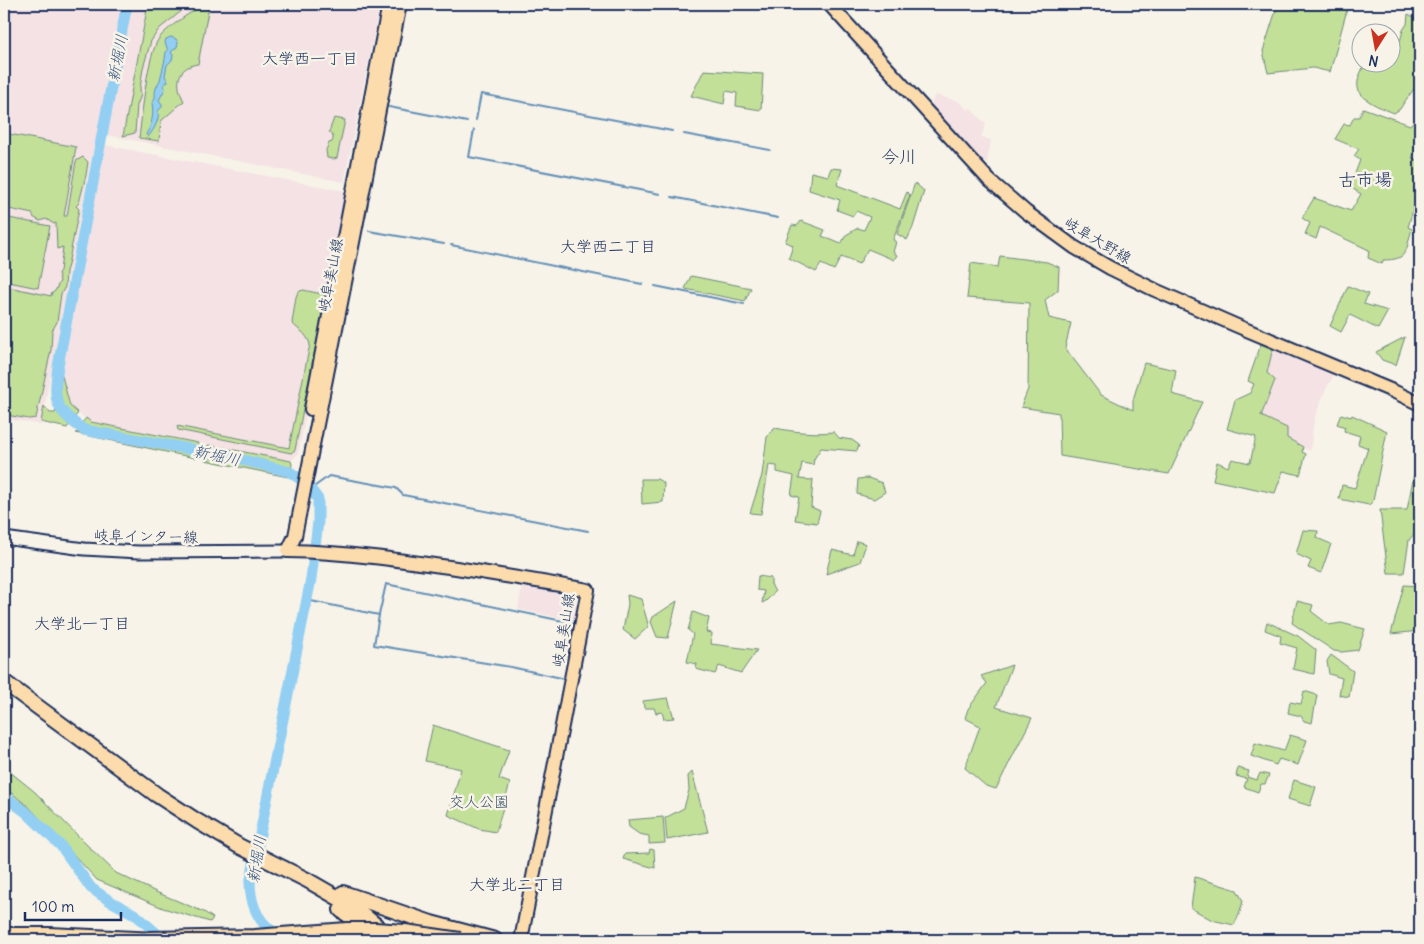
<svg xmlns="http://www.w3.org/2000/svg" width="1424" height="944" font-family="Delius,'Klee One',sans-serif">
<rect width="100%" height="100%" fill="#f7f3e8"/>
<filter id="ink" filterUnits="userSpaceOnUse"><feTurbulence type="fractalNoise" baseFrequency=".02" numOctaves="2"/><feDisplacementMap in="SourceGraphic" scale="10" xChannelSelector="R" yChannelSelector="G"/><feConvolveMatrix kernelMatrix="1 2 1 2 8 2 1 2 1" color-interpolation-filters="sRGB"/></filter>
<g filter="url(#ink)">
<g fill="#f4e2e4">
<path d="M4,4H380L344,182L102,134L92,155L41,425L4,418Z"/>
<path d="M935,95L958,101L968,110L970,108L986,124L981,137L991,140L987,162L982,164L930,107Z"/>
<path d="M104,145L349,192L298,454L291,461L91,422L78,413L70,406L62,376Z"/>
<path d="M1273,348L1335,372L1323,395L1314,420L1310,451L1287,438L1261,416L1275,380L1267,373Z"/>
<path d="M522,586L571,594L579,604L576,621L518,609Z"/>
</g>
<g fill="#c2e098" stroke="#6e887b">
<path d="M148,4H186L184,9L159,29L151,41L143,68L140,88L141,95L137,105L135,133L123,136Z"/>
<path d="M1278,4H1341L1348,6L1330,72L1313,68L1268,73L1263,51Z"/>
<path d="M204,5L209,6L198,64C176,67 175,85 184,101L161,121L159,141L139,138C142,116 147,53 160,37C167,28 193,10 204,5Z"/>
<path d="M1408,14L1420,20V81L1405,101L1400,109L1394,113C1382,108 1354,99 1358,81C1359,75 1363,68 1365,63L1392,62V59L1396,57L1403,30L1407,24Z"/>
<path d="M704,70L763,74L761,110L736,106L737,93L726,91L724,104L691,96Z"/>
<path d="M1363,108L1410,125L1420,114V141L1412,158L1420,161V203H1415L1408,227L1412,229C1405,251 1409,260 1383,260L1382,264L1368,258L1369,250L1320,227L1316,239L1305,234L1310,223L1302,218L1314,198L1351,211L1361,194L1350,187L1360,160L1354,156L1359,149L1335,139L1344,124L1350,125L1354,117H1359Z"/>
<path d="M334,118L345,120L337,158L334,159L327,158L326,150L329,143L332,142C334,138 333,135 329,132Z"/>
<path d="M4,133L76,147L64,216H67L76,161L83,157L88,162L86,175L79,203L76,206L79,209L68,265L66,271L65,287L61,294L57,322L52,331L51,350L36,418L29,419L6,415L4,412L5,407L4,406V286L51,296V294L55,291L60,281L58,273L60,271L63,247L57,249L56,223L54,224L46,219L40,221L33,217V214L4,208Z"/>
<path d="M831,168L842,169L837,185L900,209L907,192L910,195L893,240L896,242L893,252L897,255L894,260L868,249L859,264L841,257L834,270L821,264L816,272L789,258L793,245L785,242L792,225L797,226L801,221L825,230L822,236L841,244L846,235L858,228L864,230L870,217L856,211L853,216L837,210L840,200L809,190L811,172L828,176Z"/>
<path d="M915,183L924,191L913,227L907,240L897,234Z"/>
<path d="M4,217L50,226L38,288L4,281Z"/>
<path d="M1000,256L1047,262L1059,267L1058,290L1045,300L1049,318L1071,323L1065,348L1101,395L1133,410V400L1144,363L1176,370L1172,394L1202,402L1169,474L1060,456L1059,413L1021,407L1028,389L1029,303L967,298L971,263L998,267Z"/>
<path d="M691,276L751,288L745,301L685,289Z"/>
<path d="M1348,286L1368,294L1364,304L1388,311L1378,329L1350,315L1341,332L1330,326Z"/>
<path d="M303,290L322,294L325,296L323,309L295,450L291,453L178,430L177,426L289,448L310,344C305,331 300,332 292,323L296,297L298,292Z"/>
<path d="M1405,337L1396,365L1382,360L1376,352Z"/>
<path d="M1261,344L1273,348L1267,373L1275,380L1261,416L1287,428V438L1303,447L1302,452L1306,454L1300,475L1283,471L1275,493L1213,480L1217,462L1228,467L1232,459L1250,463L1256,437L1227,429L1235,400L1250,393L1254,384L1248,381Z"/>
<path d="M62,376L70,406L78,413L67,428L41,422L44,406L50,413H55L60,399L56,378Z"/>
<path d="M1341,414L1351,417L1352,415L1387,431L1373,501L1369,505L1339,499L1342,485L1355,488L1368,448L1358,444L1360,436L1344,431L1345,427L1337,424Z"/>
<path d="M86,418L91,422L198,443L197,448L85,428L81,424Z"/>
<path d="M775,428C795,432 813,434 834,432L839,438L852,440L859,445L857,451L821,448L814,459L813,465L802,463L799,479L811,480L813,479L811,507L820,511L817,523L795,520L799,497L791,495L794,476L777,472V466L769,465L761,514L750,513L762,475L767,437Z"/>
<path d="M85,432L196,453L195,458L75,433Z"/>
<path d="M208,445L291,461L292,464L291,470L206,449Z"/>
<path d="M207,454L289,473L288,477L205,460Z"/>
<path d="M1414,474L1420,476V534H1414L1409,540L1404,573H1388L1380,510H1407Z"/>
<path d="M868,478L882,483L885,492L874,499L857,494L858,479Z"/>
<path d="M641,479H657L664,483L663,502L642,504Z"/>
<path d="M1303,530L1318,531L1317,538L1331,544L1321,573L1308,568L1311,561L1296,554Z"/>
<path d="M857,541L866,544L860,562L826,574L832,550L853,555Z"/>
<path d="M758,576L771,578V584L775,592L766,601L762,603L764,591L757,590Z"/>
<path d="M1404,585L1420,586V631L1391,634Z"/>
<path d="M627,595L641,599L648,624V627L635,639L623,630L628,604Z"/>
<path d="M677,601L668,638L657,637L651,622L653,617Z"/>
<path d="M1297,601L1313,605L1311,611L1329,625L1341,623L1365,629L1358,650L1342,652L1334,651L1292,623Z"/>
<path d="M693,612L709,618L706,632L712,633L711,644L757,650L741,673L719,666L715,674L696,669L697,664L687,662L693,634L688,630Z"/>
<path d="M1267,622L1298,636L1316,650L1314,674L1293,669L1297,648L1280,643L1281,636L1265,630Z"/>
<path d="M1331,655L1353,671L1349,697L1339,695L1342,678L1329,674L1327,661Z"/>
<path d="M1012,665L996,707L1032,718L996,789L986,786L965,768L980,726L965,718L968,709L987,683L981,676Z"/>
<path d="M1304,691L1317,695L1312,723L1304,721L1301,716L1288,713L1290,702L1301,704Z"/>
<path d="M668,698L674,718L664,719L662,712L656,713L654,708H644L643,701Z"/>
<path d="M433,725L509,750L499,779L510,783L496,832L479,829L448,815L461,769L425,761Z"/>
<path d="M1290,735L1307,740L1298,765L1279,759L1276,765L1251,756L1255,743L1284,751Z"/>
<path d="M4,767L35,792L86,844L116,873L156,892L204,912L213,918L210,922L163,908L97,880L30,808L4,787Z"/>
<path d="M1238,768L1249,771L1247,777L1257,780L1260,773L1269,775L1265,784H1261L1258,792L1244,787L1247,779L1236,776Z"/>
<path d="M692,772L708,832L667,840L665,818L684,808L689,790L688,776Z"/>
<path d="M1294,780L1316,787L1310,806L1288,799Z"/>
<path d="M663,817L665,843L649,844V836L639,834L629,827L628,820Z"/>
<path d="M650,849L654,850L655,868L623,859L625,854L649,853Z"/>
<path d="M1195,877L1237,890L1243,901L1239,915L1234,925L1212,920L1191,908Z"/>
</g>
<path fill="#93cff3" stroke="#638fb7" d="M171,37L176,39L178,42L177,47L171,52L173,55L172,60L167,65L165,76L168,82L164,84L165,89L159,100L162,104V107L158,111C160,120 153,131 148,137L146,134C152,126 154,113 152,103C157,98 154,94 156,88C157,85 159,83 160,80C162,71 165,62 166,52L168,50L165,43L166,39Z"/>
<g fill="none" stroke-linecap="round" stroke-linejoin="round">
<g stroke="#638fb7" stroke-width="2">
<path d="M389,107L467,122"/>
<path d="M476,120L481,94L672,131"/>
<path d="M474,130L469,157L660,194"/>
<path d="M684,134L770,150"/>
<path d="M672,197L778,218"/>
<path d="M369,231L444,244"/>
<path d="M451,245L642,284"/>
<path d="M655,286L744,304"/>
<path d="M311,489L329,476L396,488L403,495L588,531"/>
<path d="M306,600L379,615L386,584L577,624"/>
<path d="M379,615L374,645L511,667L566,679"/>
</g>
<g stroke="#93cff3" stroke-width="11">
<path d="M127,4L58,366C53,401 54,409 84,430L228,456L290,472L306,483L318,499V522L311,579L250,884C251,907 259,926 282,937"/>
<path d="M4,796L26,812L61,846L91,888L110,901L136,915L164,940"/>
</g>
<defs>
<path id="secondary" d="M4,538L84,549L139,552L288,551"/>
<g id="primary">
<path d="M829,4L989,180L1026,212L1074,247L1110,268L1155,290L1235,325L1395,392L1420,404"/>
<path d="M311,409L389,4"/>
<path d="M288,551C345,552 400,560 456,568C500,575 544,582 588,590L521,940"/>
<path d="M288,551L295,536L400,4"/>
</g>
<g id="motorway">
<path d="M4,682L157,795L197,821L239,846L307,880L354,907L379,928L387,940"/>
<path d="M343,893L431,923L495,940"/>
<path d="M341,910C354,918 365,928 374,940"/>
<path d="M4,935H49L157,940"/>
</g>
</defs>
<use href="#secondary" stroke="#1b2f5e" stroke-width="15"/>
<use href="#primary" stroke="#1b2f5e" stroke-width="16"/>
<use href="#motorway" stroke="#1b2f5e" stroke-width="18"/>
<use href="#secondary" stroke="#f7f3e8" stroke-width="11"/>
<use href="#primary" stroke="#fcdcac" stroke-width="12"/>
<use href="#motorway" stroke="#fcdcac" stroke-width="14"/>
<defs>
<path id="motorway-bridge" d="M148,939L255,937L347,930H375L405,932L460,940"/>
</defs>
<use href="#motorway-bridge" stroke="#1b2f5e" stroke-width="18" stroke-linecap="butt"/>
<use href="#motorway-bridge" stroke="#fcdcac" stroke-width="14"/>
</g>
</g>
<g text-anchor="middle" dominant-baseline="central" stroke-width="5" stroke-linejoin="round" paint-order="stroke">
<g font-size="15" fill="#1b2f5e" stroke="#f7f3e8">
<text transform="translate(1098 240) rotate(31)">岐阜大野線</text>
<text transform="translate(330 275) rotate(-79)">岐阜美山線</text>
<text transform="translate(146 536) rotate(1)">岐阜インター線</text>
<text transform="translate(563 630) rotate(-81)">岐阜美山線</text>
</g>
<g font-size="15" fill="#3c526a" stroke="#f7f3e8">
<text x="479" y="801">交人公園</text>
</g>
<g font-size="16" font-style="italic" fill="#395783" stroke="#f7f3e8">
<text transform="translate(117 58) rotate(-79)">新堀川</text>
<text transform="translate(217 455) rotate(12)">新堀川</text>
<text transform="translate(256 859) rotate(-81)">新堀川</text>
</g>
<g font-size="16" fill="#1b2f5e" stroke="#f7f3e8">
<text x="310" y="58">大学西一丁目</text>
<text x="608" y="246">大学西二丁目</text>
<text x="82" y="623">大学北一丁目</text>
<text x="517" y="884">大学北二丁目</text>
</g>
<g font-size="18" fill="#1b2f5e" stroke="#f7f3e8">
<text x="899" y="156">今川</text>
<text x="1365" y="179">古市場</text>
</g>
</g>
<rect width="1424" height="944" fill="none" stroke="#f7f3e8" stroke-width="20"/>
<rect x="10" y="10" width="1404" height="924" fill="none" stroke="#1b2f5e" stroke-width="2" filter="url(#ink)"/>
<g transform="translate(1376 48) rotate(191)"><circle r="24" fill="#f7f3e8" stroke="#9fa5b1"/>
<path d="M0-4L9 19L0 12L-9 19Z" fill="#c8321e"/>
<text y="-8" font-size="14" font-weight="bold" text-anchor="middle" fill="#1b2f5e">N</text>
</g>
<path d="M25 912v8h96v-8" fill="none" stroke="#1b2f5e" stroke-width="2.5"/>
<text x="32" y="912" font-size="15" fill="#1b2f5e" stroke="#f7f3e8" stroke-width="4" paint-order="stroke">100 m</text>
</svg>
